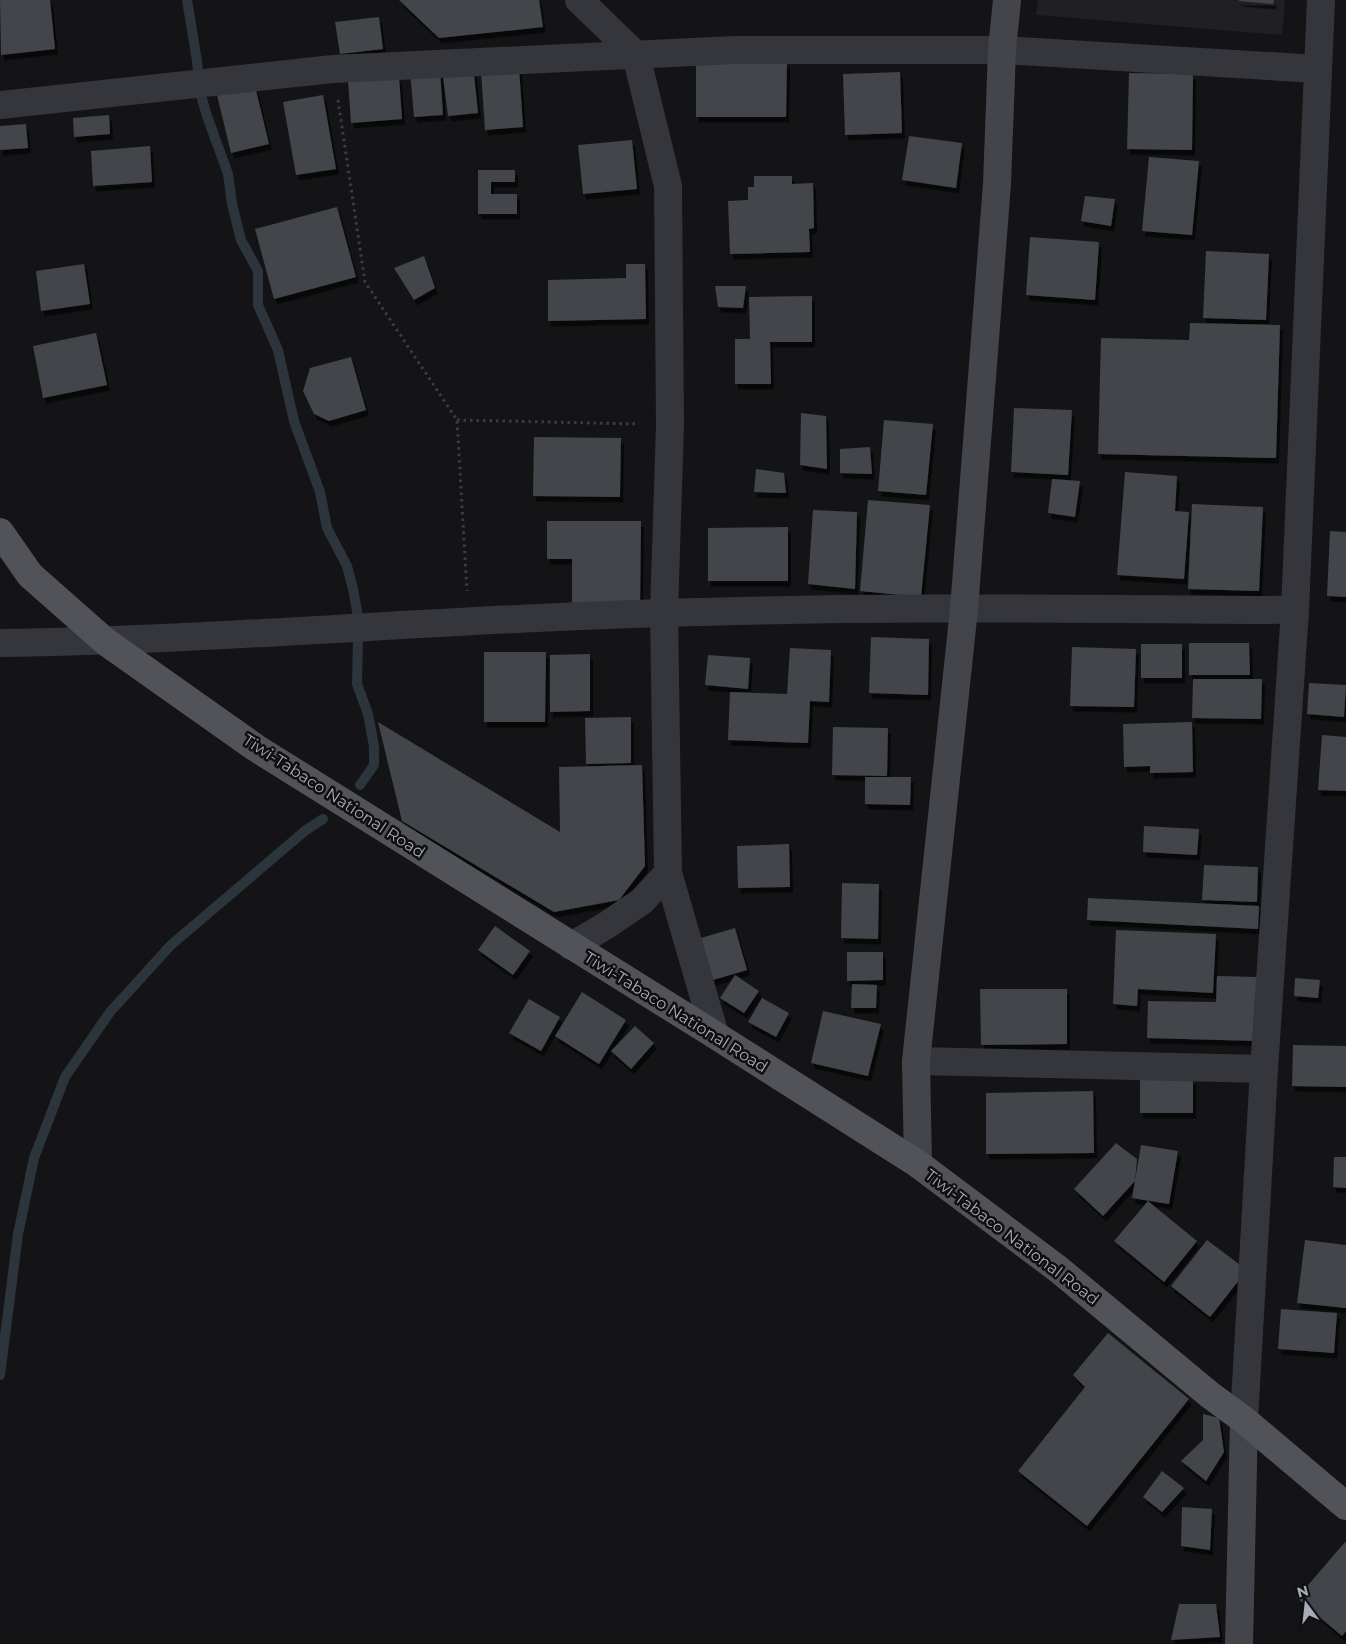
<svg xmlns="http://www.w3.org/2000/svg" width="1346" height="1644" font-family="Montserrat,sans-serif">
<defs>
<filter id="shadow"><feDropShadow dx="3" dy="5.5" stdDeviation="0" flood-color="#0009"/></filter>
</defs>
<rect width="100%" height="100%" fill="#141416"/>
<path fill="#202023" d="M1038,0H1285L1282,35L1036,15Z"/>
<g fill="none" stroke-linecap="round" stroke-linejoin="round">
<g stroke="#2c353b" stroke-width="10">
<path d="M187,0L197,61L200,92L207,116L228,174L232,204L241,240L258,271V305L278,350L294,421L320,492L327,528L347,566L353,589L357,611L358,637L357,684L368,714L374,746V765L360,785"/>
<path d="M0,1375L18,1234L34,1158L65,1077L110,1012L171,945L306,830L323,819"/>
</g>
</g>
<g fill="#434449" filter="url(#shadow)">
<path d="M0,0H50L55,49L1,55Z"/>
<path d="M399,0H539L543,27L439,38Z"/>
<path d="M1239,0H1274L1273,4L1239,1Z"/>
<path d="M379,17L383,49L340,54L335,22Z"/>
<path d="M696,62H787L786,117H696Z"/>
<path d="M473,65L478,113L448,116L442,69Z"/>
<path d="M519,68L523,127L485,130L481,71Z"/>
<path d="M440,70L443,115L414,117L410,72Z"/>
<path d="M900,72L902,133L845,135L843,74Z"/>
<path d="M1129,73L1193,74L1192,150L1127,149Z"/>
<path d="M399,77L402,119L351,123L348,81Z"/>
<path d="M255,86L269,144L231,153L217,95Z"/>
<path d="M323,95L336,169L296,175L283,102Z"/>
<path d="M109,115L110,134L74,137L73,118Z"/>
<path d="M26,124L28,148L0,150V126Z"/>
<path d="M909,136L962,143L956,188L902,180Z"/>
<path d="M632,140L637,189L583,194L578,145Z"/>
<path d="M150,146L152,182L93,186L91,151Z"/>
<path d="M1149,157L1199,161L1192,235L1142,231Z"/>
<path d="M478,170H515V182H491V194H517V214H478Z"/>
<path d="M754,176H792V184L813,183L814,228L809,229L810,252L730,254L728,201L748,200V187H754Z"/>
<path d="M1085,196L1115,199L1111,226L1081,221Z"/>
<path d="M337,207L356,277L274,299L255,229Z"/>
<path d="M1030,237L1099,242L1095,300L1026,295Z"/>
<path d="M1206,251L1269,254L1266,320L1203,318Z"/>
<path d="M424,256L435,288L414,300L394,268Z"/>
<path d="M84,264L90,304L41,311L36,271Z"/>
<path d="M626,264H645L646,319L548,321V280L626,278Z"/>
<path d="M715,286H746L743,308L718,307Z"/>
<path d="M812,296V342H770L771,384H735V339H750L749,297Z"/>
<path d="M1190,323L1280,325L1276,458L1098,454L1101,338L1189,340Z"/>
<path d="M96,333L107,385L43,398L33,346Z"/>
<path d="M351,357L366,410L329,421L314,414L303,391L310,368Z"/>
<path d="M1014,408L1072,410L1068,475L1011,472Z"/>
<path d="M801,413L826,416L827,469L800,465Z"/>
<path d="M884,420L933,424L926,495L878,491Z"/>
<path d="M534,437L621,438L620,497L533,496Z"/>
<path d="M870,447L872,474L840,473V449Z"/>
<path d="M756,469L784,473L786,493L754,492Z"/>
<path d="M1125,472L1177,476L1175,511L1189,512L1184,579L1117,575Z"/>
<path d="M1052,479L1080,481L1075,517L1048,513Z"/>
<path d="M868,500L930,505L921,597L860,591Z"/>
<path d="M1192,504L1263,507L1259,591L1188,589Z"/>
<path d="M813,510L857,512L855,589L808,584Z"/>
<path d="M547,521H641L640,608H572V559H547Z"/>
<path d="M788,527V581H708V528Z"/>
<path d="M1330,531L1346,532V597L1327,596Z"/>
<path d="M871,637L929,639L928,695L869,693Z"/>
<path d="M1189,643H1249L1250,675H1189Z"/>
<rect x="1141" y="644" width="41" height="34"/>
<path d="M1072,647L1136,649L1134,707L1070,706Z"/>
<path d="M790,648L831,650L829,702L810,701L808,743L728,740L730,692L787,694Z"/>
<path d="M484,652H546L545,722H484Z"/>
<path d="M590,654V711L550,712V655Z"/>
<path d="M708,655L750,658L748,689L705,685Z"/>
<path d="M1193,679H1262L1261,719L1192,718Z"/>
<path d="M1309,683L1346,685L1344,717L1307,714Z"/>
<path d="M631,717V763L586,764L585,718Z"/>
<path d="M378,722L560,832L559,767L642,765L645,866L619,900L554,912L402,821Z"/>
<path d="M1192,722L1193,772L1150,773V766L1124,767L1123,724Z"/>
<path d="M833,727L888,728L887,776L832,775Z"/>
<path d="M1322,735L1346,737V791L1318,790Z"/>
<path d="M865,777H911L910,805L865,804Z"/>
<path d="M1144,826L1199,829L1197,855L1143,852Z"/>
<path d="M789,844L790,887L738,888L737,846Z"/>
<path d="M1204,865L1258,867L1257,902L1202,900Z"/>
<path d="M842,883L879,884L878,939L841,938Z"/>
<path d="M1088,898L1259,906L1258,929L1087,920Z"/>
<path d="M495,926L530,951L513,975L478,950Z"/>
<path d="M735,928L747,970L713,980L701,938Z"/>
<path d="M1116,930L1216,934L1213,993L1138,989L1137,1006L1113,1004Z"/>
<path d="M847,952H883V980L847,981Z"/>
<path d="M735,975L759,991L744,1013L720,998Z"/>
<path d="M1217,976L1259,977L1258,1041L1147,1038L1148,1001L1216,1002Z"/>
<path d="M1295,978L1320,980L1318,998L1294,996Z"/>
<path d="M852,984L877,985L876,1008H851Z"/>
<path d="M980,989H1067V1044L981,1045Z"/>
<path d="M582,992L626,1020L599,1064L555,1036Z"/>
<path d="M762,998L789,1013L776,1037L748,1022Z"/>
<path d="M529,999L560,1017L541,1051L509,1033Z"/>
<path d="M823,1011L881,1024L868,1076L811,1063Z"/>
<path d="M635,1026L654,1043L631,1069L611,1051Z"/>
<path d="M1293,1045L1346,1046V1087L1292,1086Z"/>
<rect x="1140" y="1079" width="53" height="34"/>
<path d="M1093,1091L1094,1153L986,1154V1093Z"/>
<path d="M1116,1143L1137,1159L1135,1181L1103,1216L1074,1189Z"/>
<path d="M1141,1145L1178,1151L1169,1204L1132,1198Z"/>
<path d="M1334,1157H1346V1188L1333,1187Z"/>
<path d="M1148,1201L1197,1241L1164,1282L1114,1241Z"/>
<path d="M1207,1240L1247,1270L1210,1317L1171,1286Z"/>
<path d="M1305,1240L1346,1245V1308L1297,1303Z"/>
<path d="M1281,1309L1337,1313L1334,1353L1278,1349Z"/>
<path d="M1108,1333L1189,1399L1087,1526L1018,1471L1085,1387L1073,1375Z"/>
<path d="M1203,1414L1219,1418L1224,1452L1206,1481L1181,1461L1203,1440Z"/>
<path d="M1162,1471L1184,1488L1162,1512L1143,1497Z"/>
<path d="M1182,1507L1212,1509L1210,1550L1181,1546Z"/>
<path d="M1345,1542L1346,1543V1631L1342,1636L1297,1598Z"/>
<path d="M1179,1604H1216L1220,1637L1171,1640Z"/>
</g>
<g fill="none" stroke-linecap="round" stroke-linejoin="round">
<g stroke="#3b3d41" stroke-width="3" stroke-dasharray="2.5 4" stroke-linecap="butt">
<path d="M338,100L365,282L457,420L467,591"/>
<path d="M457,420L639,424"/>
</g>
<g stroke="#35363b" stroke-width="28">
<path d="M579,0L636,55L668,186L670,425L664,612L668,873L715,1035"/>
<path d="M0,105L333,69L735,50H1002L1318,69"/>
<path d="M0,643C221,640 442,619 664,613C874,606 1085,609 1295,610"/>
<path d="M571,946L607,925L642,901L668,873"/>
<path d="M916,1061L1264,1069"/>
<path d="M1244,1420L1264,1069L1295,610L1321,0"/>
</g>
<g stroke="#43454a" stroke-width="28">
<path d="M918,1164L916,1061L964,609L997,184L1002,50L1007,0"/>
<path d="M1239,1644L1244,1420"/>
</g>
<path stroke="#515359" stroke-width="28" d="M0,532L30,575L106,642L256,748L715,1035L918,1164L1058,1269L1210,1395L1244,1420L1346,1506"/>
</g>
<g text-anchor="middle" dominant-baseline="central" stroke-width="5" stroke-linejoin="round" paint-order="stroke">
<g font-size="16" fill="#a6abb6" stroke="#0f0f11">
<text transform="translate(334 796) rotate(33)">Tiwi-Tabaco National Road</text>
<text transform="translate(676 1012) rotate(32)">Tiwi-Tabaco National Road</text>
<text transform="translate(1012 1237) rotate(37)">Tiwi-Tabaco National Road</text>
</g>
</g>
<g transform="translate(1306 1604) rotate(345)" stroke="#0f0f11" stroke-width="4" paint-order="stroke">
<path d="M0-4L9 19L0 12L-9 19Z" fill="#a6abb6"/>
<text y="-8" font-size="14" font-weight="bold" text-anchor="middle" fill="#a6abb6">N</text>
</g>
</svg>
